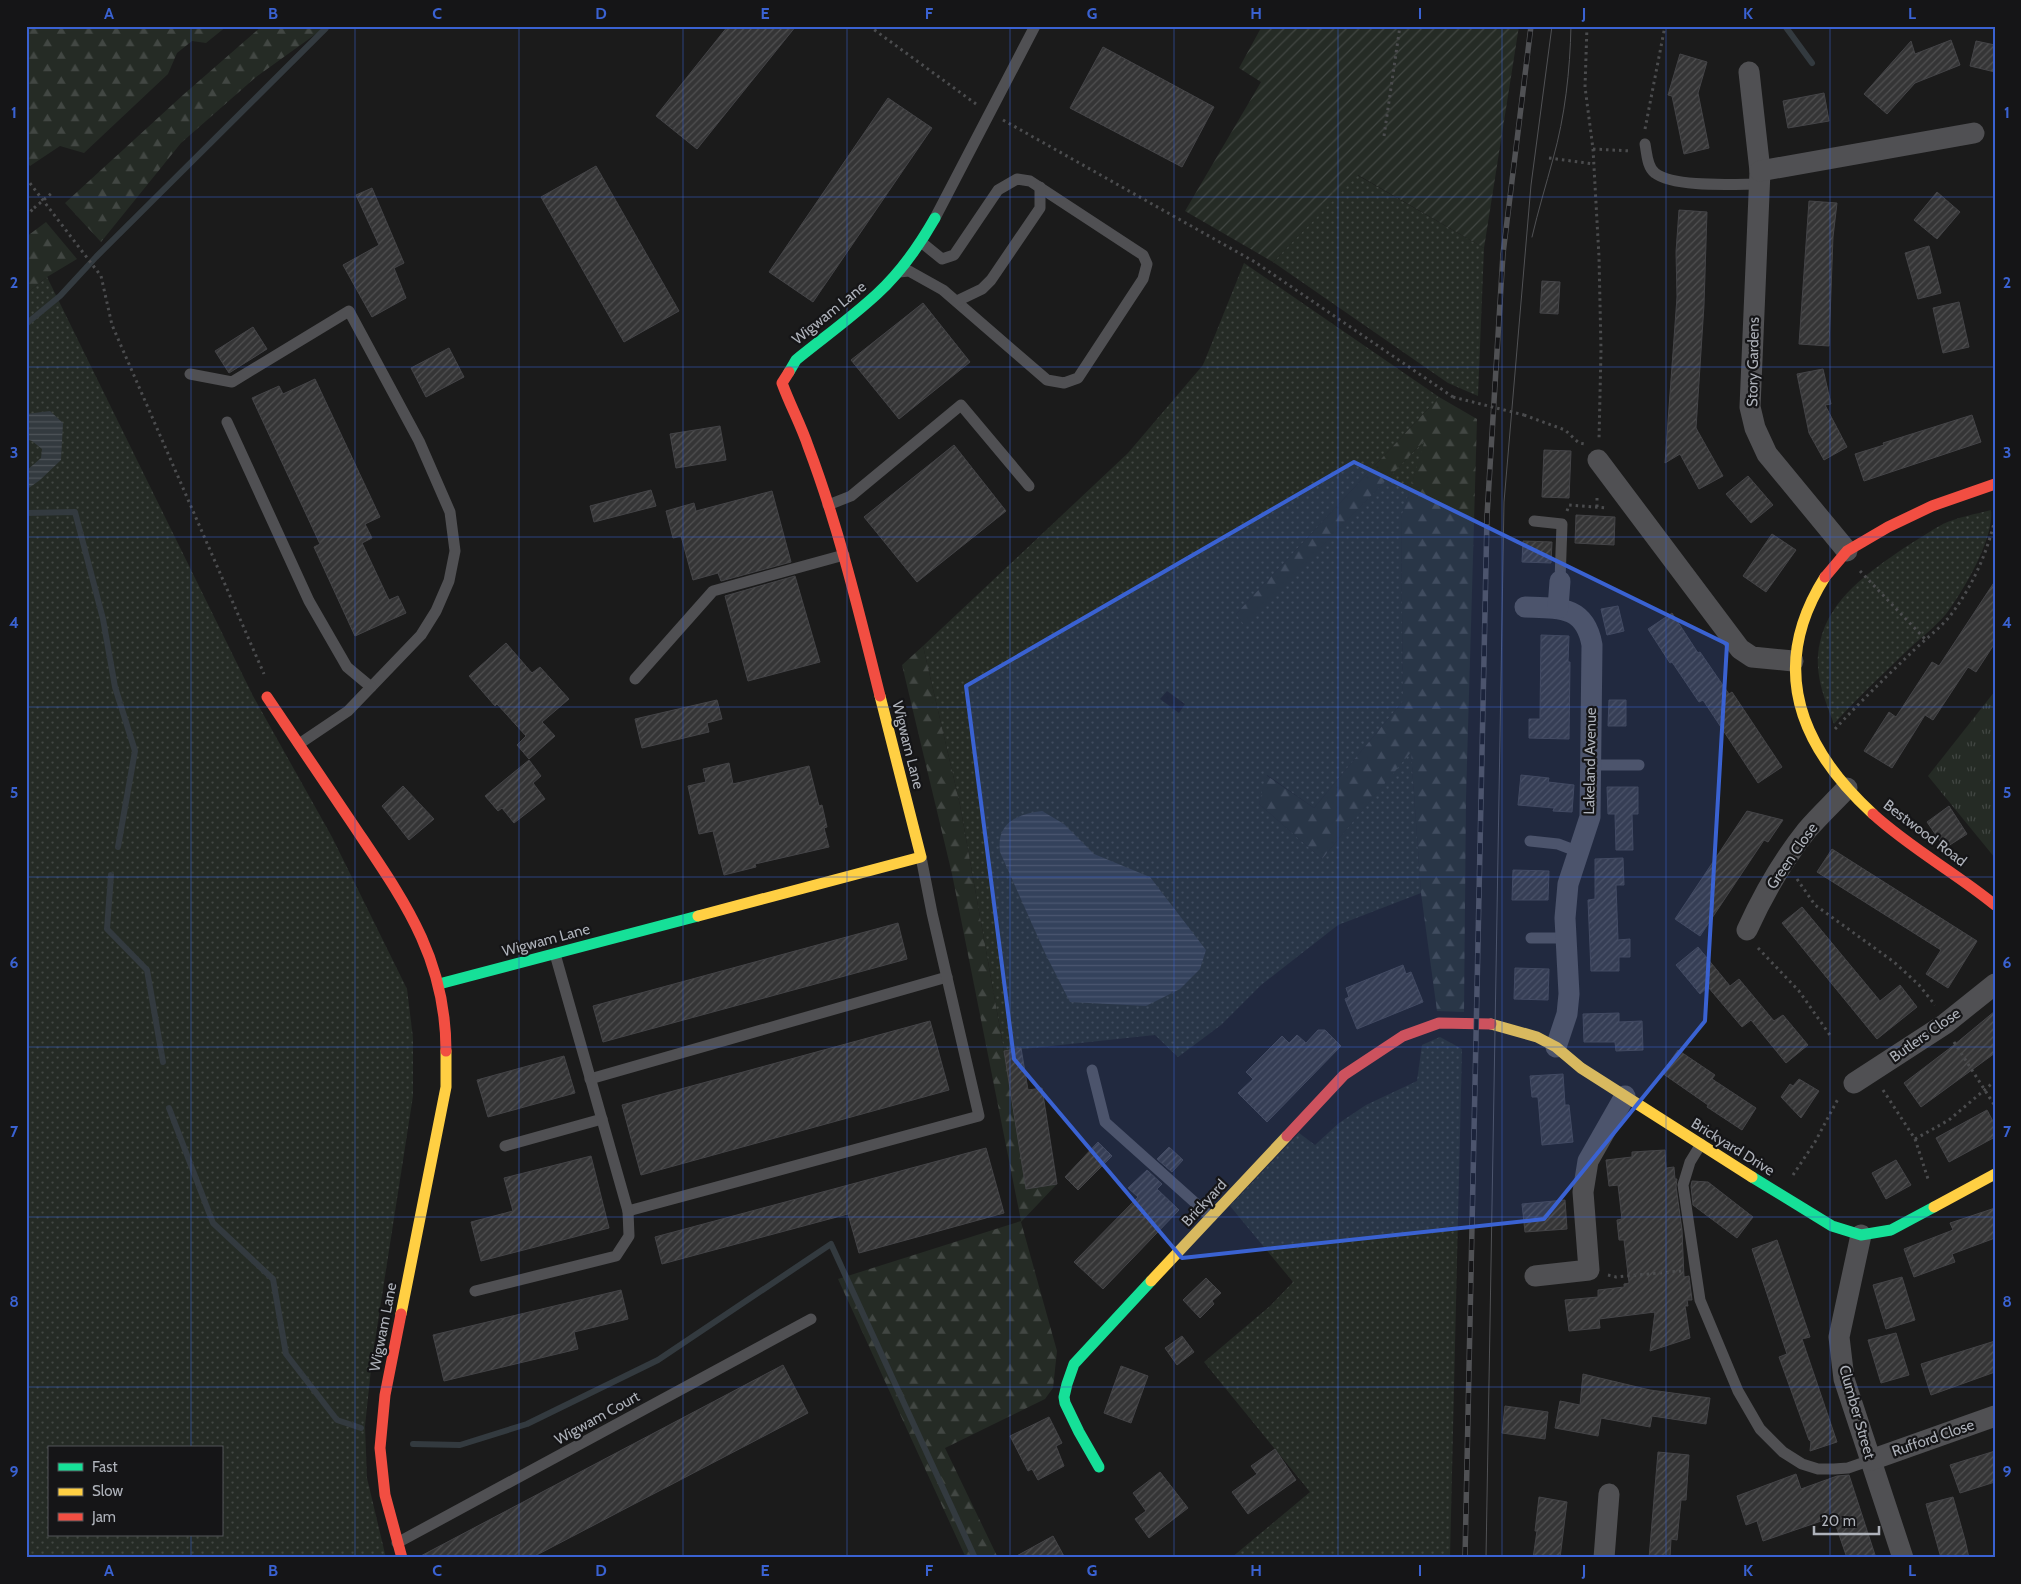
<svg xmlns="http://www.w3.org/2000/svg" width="2021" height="1584" font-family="Cabin,sans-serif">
<defs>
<pattern id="grass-dots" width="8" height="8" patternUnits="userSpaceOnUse" patternTransform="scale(1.25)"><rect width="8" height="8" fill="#252b25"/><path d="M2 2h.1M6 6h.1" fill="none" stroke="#424743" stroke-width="1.8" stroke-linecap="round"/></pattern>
<pattern id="forest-firs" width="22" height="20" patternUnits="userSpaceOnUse" patternTransform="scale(1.25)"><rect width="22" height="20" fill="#252b25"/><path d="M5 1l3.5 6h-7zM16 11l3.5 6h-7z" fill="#424743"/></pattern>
<pattern id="park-tufts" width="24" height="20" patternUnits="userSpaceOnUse" patternTransform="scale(1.25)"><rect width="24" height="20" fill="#252b25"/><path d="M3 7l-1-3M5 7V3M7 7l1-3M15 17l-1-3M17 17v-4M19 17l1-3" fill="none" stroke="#424743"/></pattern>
<pattern id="garden-furrows" width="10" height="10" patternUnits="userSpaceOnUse" patternTransform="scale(1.25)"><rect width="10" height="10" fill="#252b25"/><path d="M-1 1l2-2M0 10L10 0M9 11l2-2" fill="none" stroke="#424743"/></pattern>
<pattern id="water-rules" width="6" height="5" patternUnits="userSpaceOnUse" patternTransform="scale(1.25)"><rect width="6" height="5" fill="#333a3f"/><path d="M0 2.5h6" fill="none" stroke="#4e5459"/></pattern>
<pattern id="building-hatch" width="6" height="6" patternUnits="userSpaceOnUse" patternTransform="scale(1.25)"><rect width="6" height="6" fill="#353536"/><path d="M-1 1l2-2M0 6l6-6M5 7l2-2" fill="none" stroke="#505051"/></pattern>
</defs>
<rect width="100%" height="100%" fill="#1b1b1b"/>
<g fill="url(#grass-dots)" fill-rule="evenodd">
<path d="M1357,175L1484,248L1478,396L1448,383L1273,262Z"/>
<path d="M1244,263L1439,397L1236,614L1245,625L1426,439L1401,518L1403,701L1314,808L1267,775L1259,804L1322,859L1411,751L1421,893L1338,925L1261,985L1221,1025L1178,1057L1155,1035L1004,1051L960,805L923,646L1128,453L1203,365ZM1167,691L1185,704L1179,713L1160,699Z"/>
<path d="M47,277L253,696L332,837L407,989L413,1038V1096L372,1360L365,1426L367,1478L386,1558H26V294ZM49,1448H221V1535H49Z"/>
<path d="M1991,510C1995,537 1963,592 1946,614C1936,626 1922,637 1910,648C1884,673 1858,697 1834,724C1824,698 1813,671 1820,642C1830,598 1869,572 1904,548C1917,540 1930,531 1943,524C1958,517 1976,514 1991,510Z"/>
<path d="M1440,1037L1462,1049L1450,1558H1231L1310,1492L1204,1362L1270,1306L1293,1282L1230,1206L1299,1133L1315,1145L1339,1123L1366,1105L1417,1081L1422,1045Z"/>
</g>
<g fill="url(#forest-firs)">
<path d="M26,26H227L206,43L192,41L177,53L168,74L84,153L60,146L30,166L26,161Z"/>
<path d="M262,26H327L256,77L181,143L101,242L65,203L183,95Z"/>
<path d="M46,222L77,259L47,277L26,294V237Z"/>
<path d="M1439,397L1477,419L1466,797L1464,1012L1437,1011L1421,893L1411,752L1322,859L1259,804L1266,775L1314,808L1403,701L1401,518L1425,440L1245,626L1236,614Z"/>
<path d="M923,646L960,805L1004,1051L1026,1188L1057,1184L1021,1222L1057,1351L1053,1388L1045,1399L945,1448L998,1558H966L838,1279L1021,1221L952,874L902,665Z"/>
</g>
<path fill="url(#park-tufts)" d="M1995,691V858L1928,776Z"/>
<path fill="url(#garden-furrows)" d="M1262,26H1519L1484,248L1358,175L1273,262L1185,211L1261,82L1239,68Z"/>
<g fill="url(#water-rules)">
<path d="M50,411L63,423L61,460L40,480L26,490V471L41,458L42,449L32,441L26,439V414Z"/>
<path d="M1042,811L1064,824L1094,854L1150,877L1206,950L1200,969L1180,989L1146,1006L1070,1002L1045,953L1000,852C996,823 1017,814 1042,811Z"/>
</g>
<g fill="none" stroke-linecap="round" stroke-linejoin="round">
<g stroke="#333a3f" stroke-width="6">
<path d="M1785,26L1812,63"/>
<path d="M26,324L60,296L96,257L326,28L325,26"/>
<path d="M26,513L75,512L103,619L115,687L135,751L118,847"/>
<path d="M111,875L107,929L147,970L163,1062"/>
<path d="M169,1108L213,1223L273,1279L286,1354L337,1420L361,1428"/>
<path d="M413,1444L460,1445L527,1424L658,1360L831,1244L975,1558"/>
</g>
</g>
<g fill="url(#building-hatch)" stroke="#444447">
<path d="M728,26H796L697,149L656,116Z"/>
<path d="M1951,40L1960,65L1915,83L1887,114L1864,94L1911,41L1915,54Z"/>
<path d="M1976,41L1995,45V72L1970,66Z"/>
<path d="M1103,47L1214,107L1182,167L1070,108Z"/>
<path d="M1680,54L1707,62L1698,93L1709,148L1684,154L1672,96L1668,95Z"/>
<path d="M1824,93L1829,121L1788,128L1783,101Z"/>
<path d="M888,98L932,128L813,302L769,272Z"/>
<path d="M596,166L679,311L624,342L541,197Z"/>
<path d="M372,188L404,263L394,268L406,298L372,317L343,265L379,245L356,195Z"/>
<path d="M1937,192L1960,212L1937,239L1914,220Z"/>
<path d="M1809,201L1837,203L1833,237L1829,346L1799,344Z"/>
<path d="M1679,210L1707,212L1704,305L1696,428L1723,476L1699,489L1680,454L1665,463L1677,297L1676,252Z"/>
<path d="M1929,246L1941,293L1918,299L1905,253Z"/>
<path d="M1542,281L1560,282L1558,314L1540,313Z"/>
<path d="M1959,302L1969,347L1943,353L1933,308Z"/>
<path d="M923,303L970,362L899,419L851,360Z"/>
<path d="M253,327L267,349L229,373L215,351Z"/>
<path d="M449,348L464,377L426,397L411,368Z"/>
<path d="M1823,369L1831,404L1825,405L1847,447L1824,460L1809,433L1797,374Z"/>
<path d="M315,379L380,517L365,524L372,538L362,543L389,600L398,596L406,613L355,636L314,547L320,544L252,398L279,386L283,394Z"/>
<path d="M1972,415L1981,442L1864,481L1855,454L1884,445L1883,443Z"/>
<path d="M720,426L726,460L676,468L670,434Z"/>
<path d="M954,445L1006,511L917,582L864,517Z"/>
<path d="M1544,450L1571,451L1569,498L1542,497Z"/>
<path d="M1748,476L1773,505L1751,523L1726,494Z"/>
<path d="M651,490L656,506L594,522L590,506Z"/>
<path d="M772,491L791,562L721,581L718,573L693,580L681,536L673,538L666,511L694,503L696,511Z"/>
<path d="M1576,515L1615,517L1614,545L1575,543Z"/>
<path d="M1772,534L1796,550L1766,592L1743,576Z"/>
<path d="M1523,541L1552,542L1551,563L1522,562Z"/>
<path d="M795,576L820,662L748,681L725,596Z"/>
<path d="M1995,581V643L1976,672L1968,667L1933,720L1925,715L1892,768L1864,751L1889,712L1896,717L1932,662L1939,666Z"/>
<path d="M1618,606L1624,631L1607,635L1601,609Z"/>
<path d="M1672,613L1698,653L1700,652L1729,694L1732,692L1782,767L1758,783L1703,700L1699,702L1672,662L1670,663L1648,629Z"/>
<path d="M1541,635L1569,636L1568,662H1570L1569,739L1529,738V719H1540Z"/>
<path d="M506,643L532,673L540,667L569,699L542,722L555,736L529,759L517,745L526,736L497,704L495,706L469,676Z"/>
<path d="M717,700L722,719L707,723L709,732L642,748L635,719Z"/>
<path d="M1609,700H1626V726H1608Z"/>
<path d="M529,760L541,776L533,783L545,799L514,823L502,808L498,811L485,796Z"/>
<path d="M729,763L733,784L809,766L819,806L822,805L827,827L824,828L829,847L755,864L756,867L724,875L713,831L699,834L688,786L706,782L703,769Z"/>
<path d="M1521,775L1549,778L1548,782L1574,785L1572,812L1553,811L1554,808L1518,805Z"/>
<path d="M403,786L434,819L409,840L382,806Z"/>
<path d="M1607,787H1638V814H1632L1633,850H1616L1615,814H1608Z"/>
<path d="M1949,806L1967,834L1945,848L1927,822Z"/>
<path d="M1747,811L1783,820L1768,842L1764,840L1700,936L1675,919Z"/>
<path d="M1832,849L1977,941L1948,988L1926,974L1941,950L1817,872Z"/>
<path d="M1623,858L1624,885H1616L1618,940L1630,939V957H1619V971H1591L1588,900L1595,899V859Z"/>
<path d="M1513,870L1549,871L1548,900H1512Z"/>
<path d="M1802,907L1880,1001L1900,985L1917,1007L1877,1039L1782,923Z"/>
<path d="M898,923L907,959L603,1042L593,1006Z"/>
<path d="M1698,947L1730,986L1739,979L1774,1021L1783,1015L1808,1045L1786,1063L1751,1020L1742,1027L1708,987L1700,994L1676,965Z"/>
<path d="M1403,965L1406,974L1411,972L1423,1002L1357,1029L1345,999L1349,997L1346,988Z"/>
<path d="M1515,968L1549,969L1548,1000L1514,999Z"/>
<path d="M1995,1011V1053L1921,1107L1904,1083L1954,1045Z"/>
<path d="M1619,1013V1022L1642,1021L1643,1050L1616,1051L1615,1042H1584L1583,1014Z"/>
<path d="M930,1021L949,1090L641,1175L622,1105Z"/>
<path d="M1318,1030H1325L1341,1046L1267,1122L1238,1093L1253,1079L1246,1072L1282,1036L1289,1043L1297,1035L1306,1043Z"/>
<path d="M1021,1048L1028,1090L1042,1088L1057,1184L1026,1189L1004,1051Z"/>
<path d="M1678,1050L1715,1075L1712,1079L1756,1108L1742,1130L1707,1107L1708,1105L1662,1073Z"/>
<path d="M564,1056L575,1093L488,1117L477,1080Z"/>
<path d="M1563,1074L1565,1105H1569L1573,1142L1542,1145L1538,1097H1532L1530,1076Z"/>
<path d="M1799,1079L1819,1091L1801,1118L1781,1097L1790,1084L1793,1086Z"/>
<path d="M1987,1110L1995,1125V1137L1949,1162L1936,1138Z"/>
<path d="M1098,1142L1112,1156L1078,1190L1065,1177Z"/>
<path d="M1169,1147L1183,1160L1172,1172L1157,1159Z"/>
<path d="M986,1148L1004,1213L859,1253L848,1214L662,1264L655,1237Z"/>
<path d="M1665,1150L1666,1168L1674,1167L1675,1179H1677L1676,1186L1682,1230L1684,1277L1689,1276L1692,1300H1687L1688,1306H1685L1690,1338L1650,1351L1655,1312L1599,1319L1600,1328L1569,1331L1565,1300L1598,1297V1290L1624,1287V1284L1629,1283L1624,1240H1619L1617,1220L1622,1219L1618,1185L1609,1186L1606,1160L1632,1157V1152Z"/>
<path d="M591,1156L609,1228L481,1261L471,1222L513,1211L504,1178Z"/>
<path d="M1896,1160L1911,1185L1886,1199L1872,1173Z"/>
<path d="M1147,1170L1162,1184L1157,1189L1179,1210L1103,1289L1074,1262L1138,1197L1128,1188Z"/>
<path d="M1692,1181L1708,1182L1753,1217L1737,1238L1693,1205L1691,1186Z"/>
<path d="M1565,1200L1567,1229L1525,1232L1522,1204Z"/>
<path d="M1995,1208V1238L1952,1254L1955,1262L1914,1277L1904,1249L1953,1230L1950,1223Z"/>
<path d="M1777,1240L1810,1337L1802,1339L1837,1442L1810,1451L1811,1441L1809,1440L1779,1357L1787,1354L1752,1249Z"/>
<path d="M1902,1277L1915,1320L1886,1329L1873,1285Z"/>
<path d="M1206,1278L1221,1293L1212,1301L1214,1304L1200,1318L1183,1300Z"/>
<path d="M621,1290L628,1319L574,1332L578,1349L444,1381L433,1335Z"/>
<path d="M1896,1333L1909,1375L1881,1383L1868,1340Z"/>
<path d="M1182,1336L1194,1352L1177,1365L1165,1348Z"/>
<path d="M1995,1341V1372L1931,1395L1921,1364Z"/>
<path d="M783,1365L808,1413L531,1558H417Z"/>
<path d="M1121,1366L1148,1376L1131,1423L1104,1413Z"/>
<path d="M1583,1374L1650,1390L1710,1398L1706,1424L1652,1416L1650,1427L1601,1418L1598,1436L1555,1428L1560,1401L1580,1405Z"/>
<path d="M1505,1406L1548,1412L1545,1439L1502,1433Z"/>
<path d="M1049,1417L1062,1443L1056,1446L1064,1466L1038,1480L1032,1469L1028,1471L1010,1436Z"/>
<path d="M1275,1449L1296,1480L1248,1514L1232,1492L1257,1474L1251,1466Z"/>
<path d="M1995,1451V1482L1960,1493L1950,1465Z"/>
<path d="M1658,1452L1689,1455L1686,1500H1681L1677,1540L1671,1539L1670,1558H1649Z"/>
<path d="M1160,1472L1188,1508L1149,1538L1135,1519L1146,1511L1133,1493Z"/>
<path d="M1796,1474L1801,1489L1837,1476L1849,1475L1876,1558H1847L1833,1517L1763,1541L1757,1521L1746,1525L1737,1496Z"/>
<path d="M1539,1497L1567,1502L1560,1558H1533L1537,1531H1535Z"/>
<path d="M1953,1497L1965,1540L1969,1558H1941L1926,1504Z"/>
<path d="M1053,1536L1065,1558H1013Z"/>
</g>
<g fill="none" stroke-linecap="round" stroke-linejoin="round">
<g stroke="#4b4c4e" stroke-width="3" stroke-dasharray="2.5 4" stroke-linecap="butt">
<path d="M869,26L976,104"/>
<path d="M1587,26L1585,87L1593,149L1599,257L1601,350L1599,440"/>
<path d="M1003,120L1255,262L1453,397"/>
<path d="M1645,129L1665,26"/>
<path d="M1384,136L1400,26"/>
<path d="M1593,149L1631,151"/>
<path d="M1549,158L1594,164"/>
<path d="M26,178L101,276L112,325L264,674"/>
<path d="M26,216L34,208"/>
<path d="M1524,415L1565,430L1579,443L1585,444"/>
<path d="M1597,507V496"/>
<path d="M1567,511L1569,505L1607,508"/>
<path d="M1860,571L1925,639"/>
<path d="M1835,729C1859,703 1885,678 1911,653C1923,641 1939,629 1950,616C1972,587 1987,554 1995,519"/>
<path d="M1797,879L1815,905L1894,962L1919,985L1935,1005"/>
<path d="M1758,948L1799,991L1832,1038"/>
<path d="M1954,1042L1995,1106"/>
<path d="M1883,1090L1915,1139L1929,1182"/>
<path d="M1915,1139L1949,1120L1995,1081"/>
<path d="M1793,1175L1815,1142L1839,1097"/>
<path d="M1608,1275L1616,1277L1681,1271"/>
</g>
<g stroke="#505053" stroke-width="11">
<path d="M1645,144C1647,154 1647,167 1655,173C1674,188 1735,184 1760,184"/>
<path d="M935,218L1035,26"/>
<path d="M899,272L909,271L943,290L1047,380L1064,383L1078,378L1143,279L1147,264L1143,255L1030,181L1017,179L998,190L954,255L942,259L921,242"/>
<path d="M957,301L982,289L991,280L1040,208V187"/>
<path d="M190,374L232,382L349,311L419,441L450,512L455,551L449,581L436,611L421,635L348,711L299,744"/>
<path d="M227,422L309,601L347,667L371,687"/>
<path d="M828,505L851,496L961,405L1029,486"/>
<path d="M1534,521L1562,524L1560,581"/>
<path d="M635,679L713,591L844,555"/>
<path d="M1591,765H1639"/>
<path d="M1530,841L1558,844L1579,852"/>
<path d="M1531,938H1567"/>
<path d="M1092,1070L1105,1122L1211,1217"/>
<path d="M590,1079L947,977"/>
<path d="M1701,1144L1690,1162L1683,1185L1700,1300L1738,1391L1760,1429L1783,1452L1802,1464L1818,1469H1834L1848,1468L1871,1460"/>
<path d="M505,1146L602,1119"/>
<path d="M628,1211L979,1116L932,913L921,857"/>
<path d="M475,1291L616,1256L629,1236L628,1211L555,954"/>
<path d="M397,1543L811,1319"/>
</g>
<g stroke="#505053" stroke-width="21">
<path d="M1749,72L1760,171L1750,407L1755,428L1767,454L1847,551"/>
<path d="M1760,171L1974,133"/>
<path d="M1598,460L1740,649L1752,657L1793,661"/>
<path d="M1525,607C1558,608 1585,605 1592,645L1590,817L1568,884L1565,918L1569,994L1567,1014L1556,1047"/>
<path d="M1558,608L1560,581"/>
<path d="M1747,930C1763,895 1783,860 1807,830C1819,816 1834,802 1847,788"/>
<path d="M1854,1083L1945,1024L1995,984"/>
<path d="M1861,1235L1839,1337L1844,1379L1903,1558"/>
<path d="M1535,1276L1589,1270L1583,1192L1588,1161L1625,1096"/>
<path d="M1871,1460L1995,1416"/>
<path d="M1604,1558L1609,1494"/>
</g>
<g stroke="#16e098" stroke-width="11">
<path d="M789,372L796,360C823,338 851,318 877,294C900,273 919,246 935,218"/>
<path d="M439,984L698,916"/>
<path d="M1752,1177L1832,1226L1861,1235L1891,1230L1934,1207"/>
<path d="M1099,1467L1079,1432L1065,1403L1064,1397L1067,1384L1074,1364L1151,1281"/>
</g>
<g stroke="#ffcf43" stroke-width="11">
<path d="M1825,577C1768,667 1799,746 1873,814"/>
<path d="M698,916L921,857L880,696"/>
<path d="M1491,1024L1537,1037L1556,1047L1581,1068L1752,1177"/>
<path d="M1934,1207L1995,1174"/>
<path d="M1151,1281L1287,1136"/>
<path d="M401,1314L446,1087V1051"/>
</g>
<g stroke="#f24e42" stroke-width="11">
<path d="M789,372L782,383C790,405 801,425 808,446C839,528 859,612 880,696"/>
<path d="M1825,577L1847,551L1888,527L1932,506L1995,484"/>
<path d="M267,697C295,739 324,781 352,823C402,898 446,956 446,1051"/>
<path d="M1873,814C1910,848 1956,873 1995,905"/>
<path d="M1287,1136L1344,1075L1403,1036L1439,1023L1491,1024"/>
<path d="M401,1314L385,1395L380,1448L385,1495L402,1558"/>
</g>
<g stroke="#505154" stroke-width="1">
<path d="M1532,237C1538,211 1546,185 1553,159C1565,116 1570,71 1571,26"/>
<path d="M1486,1558L1504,502L1531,185L1552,26"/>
</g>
<defs>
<path id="rail" d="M1465,1558L1487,516L1503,254L1531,26"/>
</defs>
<use href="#rail" stroke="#505154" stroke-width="5.5"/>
<use href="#rail" stroke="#151517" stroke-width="4" stroke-dasharray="11" stroke-linecap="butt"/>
<g stroke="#4b4c4e" stroke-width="3" stroke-dasharray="2.5 4" stroke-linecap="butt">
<path d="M34,208L53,192"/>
<path d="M1453,397L1524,415"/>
</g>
</g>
<path fill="#3a62d2" fill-opacity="0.2" stroke="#3a62d2" stroke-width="4" stroke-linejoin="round" d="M1354,462L1727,644L1705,1021L1544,1219L1182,1258L1014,1059L966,686Z"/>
<path fill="none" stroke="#3a62d2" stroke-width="1" stroke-opacity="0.55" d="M191,26V1448M355,26V1558M519,26V1558M683,26V1558M847,26V1558M1010,26V1558M1174,26V1558M1338,26V1558M1502,26V1558M1666,26V1558M1830,26V1558M26,197H1995M26,367H1995M26,537H1995M26,707H1995M26,877H1995M26,1047H1995M26,1217H1995M26,1387H1995M191,1535V1558"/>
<g text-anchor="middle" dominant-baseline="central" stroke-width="4.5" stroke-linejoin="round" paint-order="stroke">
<g font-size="15" fill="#aeb2ba" stroke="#151517">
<text transform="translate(829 313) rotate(-39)">Wigwam Lane</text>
<text transform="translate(1753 362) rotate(-89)">Story Gardens</text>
<text transform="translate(908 745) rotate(76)">Wigwam Lane</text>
<text transform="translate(1590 761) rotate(-89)">Lakeland Avenue</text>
<text transform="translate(1925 833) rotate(37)">Bestwood Road</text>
<text transform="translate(1792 856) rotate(-55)">Green Close</text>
<text transform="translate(546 940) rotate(-15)">Wigwam Lane</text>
<text transform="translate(1925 1035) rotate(-35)">Butlers Close</text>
<text transform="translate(1733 1147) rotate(32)">Brickyard Drive</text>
<text transform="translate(1204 1203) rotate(-47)">Brickyard</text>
<text transform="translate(383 1327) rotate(-79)">Wigwam Lane</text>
<text transform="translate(1857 1412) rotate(74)">Clumber Street</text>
<text transform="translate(597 1418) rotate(-29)">Wigwam Court</text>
<text transform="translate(1933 1438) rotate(-19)">Rufford Close</text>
</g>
</g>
<rect width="2021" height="1584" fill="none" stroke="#151517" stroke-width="55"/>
<rect x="48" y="1446" width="175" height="90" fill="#151517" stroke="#525458"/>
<rect x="58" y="1463" width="25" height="8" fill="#16e098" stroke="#525458"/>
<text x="92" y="1472" font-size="15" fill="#aeb2ba">Fast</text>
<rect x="58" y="1488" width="25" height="8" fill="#ffcf43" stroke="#525458"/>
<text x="92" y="1496" font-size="15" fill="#aeb2ba">Slow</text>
<rect x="58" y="1513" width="25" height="8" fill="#f24e42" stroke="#525458"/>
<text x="92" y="1522" font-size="15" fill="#aeb2ba">Jam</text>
<path d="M1814 1526v8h65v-8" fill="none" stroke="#aeb2ba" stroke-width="2.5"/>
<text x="1821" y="1526" font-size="15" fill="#aeb2ba" stroke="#151517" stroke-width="4" paint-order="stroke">20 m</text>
<rect x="28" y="28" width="1966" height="1528" fill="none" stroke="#3a62d2" stroke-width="2"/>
<g font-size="16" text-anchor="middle" font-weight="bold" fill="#3a62d2">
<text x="109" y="19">A</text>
<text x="273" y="19">B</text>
<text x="437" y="19">C</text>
<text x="601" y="19">D</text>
<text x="765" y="19">E</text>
<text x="929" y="19">F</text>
<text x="1092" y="19">G</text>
<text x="1256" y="19">H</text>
<text x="1420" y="19">I</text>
<text x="1584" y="19">J</text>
<text x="1748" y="19">K</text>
<text x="1912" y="19">L</text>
<text x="14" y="118">1</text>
<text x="2007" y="118">1</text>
<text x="14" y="288">2</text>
<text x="2007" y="288">2</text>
<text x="14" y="458">3</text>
<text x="2007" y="458">3</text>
<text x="14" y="628">4</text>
<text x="2007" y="628">4</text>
<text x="14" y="798">5</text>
<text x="2007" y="798">5</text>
<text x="14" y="968">6</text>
<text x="2007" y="968">6</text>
<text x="14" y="1137">7</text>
<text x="2007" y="1137">7</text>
<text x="14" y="1307">8</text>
<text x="2007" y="1307">8</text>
<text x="14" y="1477">9</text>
<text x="2007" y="1477">9</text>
<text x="109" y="1576">A</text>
<text x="273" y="1576">B</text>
<text x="437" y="1576">C</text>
<text x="601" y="1576">D</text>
<text x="765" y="1576">E</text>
<text x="929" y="1576">F</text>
<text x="1092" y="1576">G</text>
<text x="1256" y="1576">H</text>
<text x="1420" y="1576">I</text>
<text x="1584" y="1576">J</text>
<text x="1748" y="1576">K</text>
<text x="1912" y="1576">L</text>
</g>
</svg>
